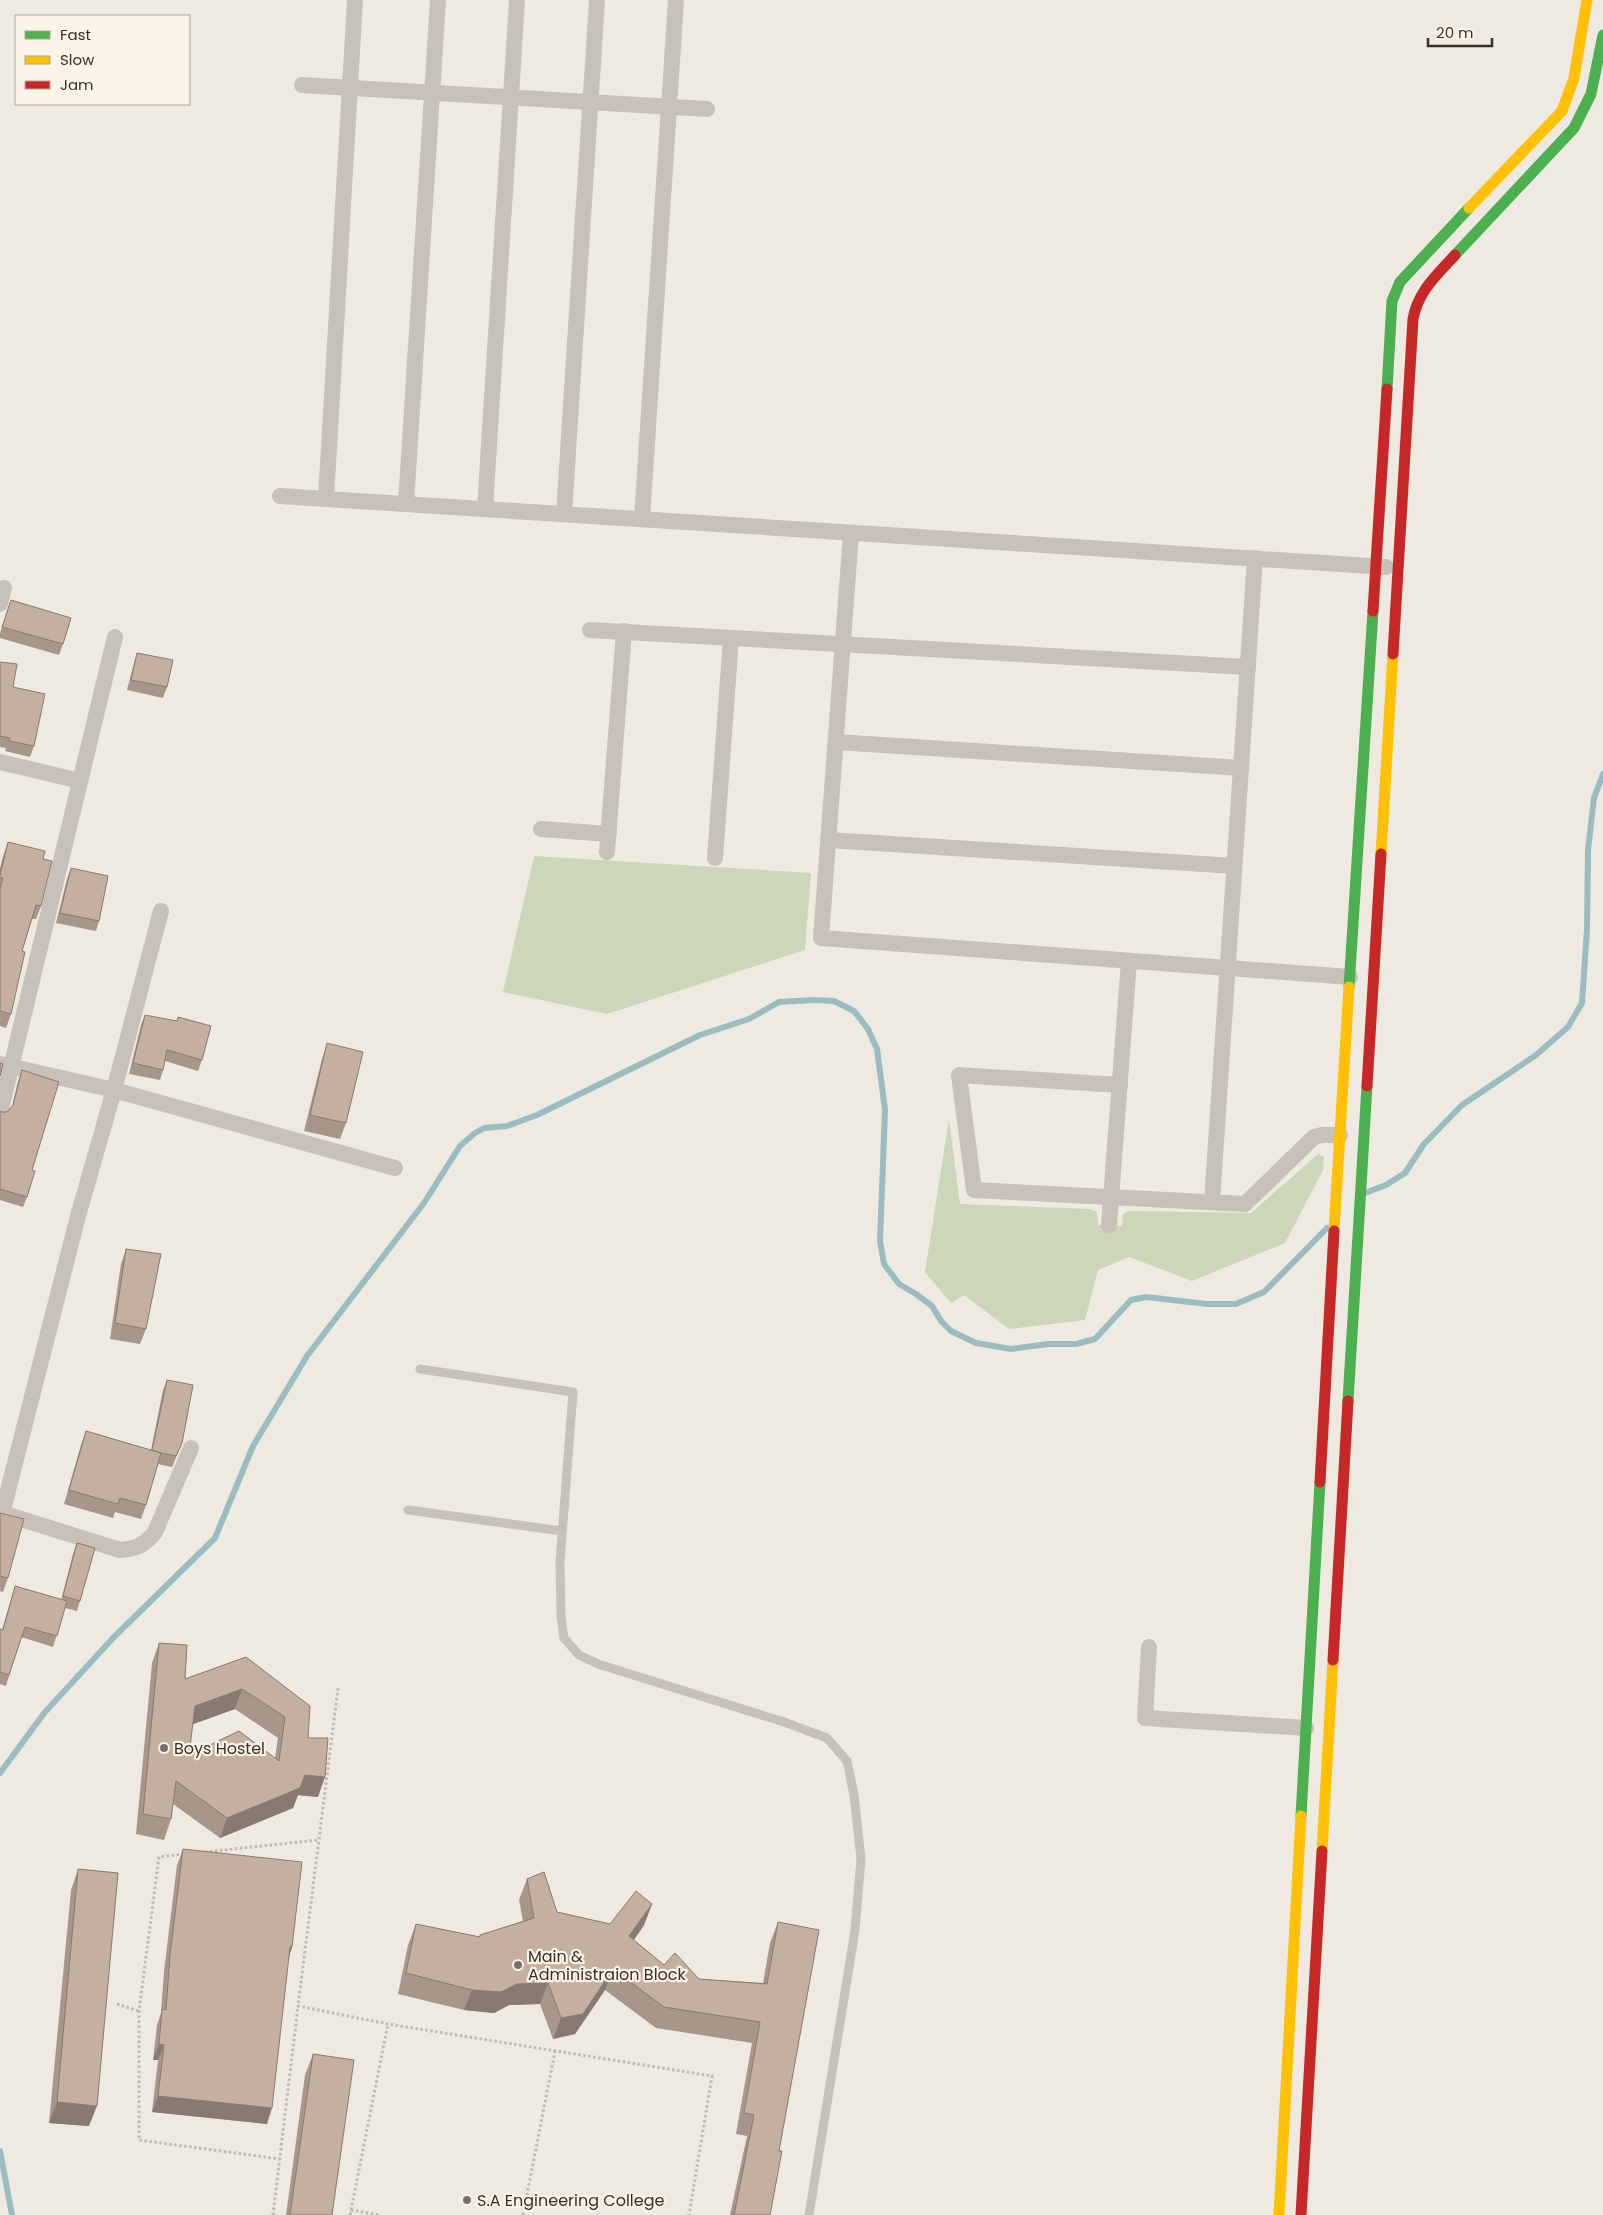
<svg xmlns="http://www.w3.org/2000/svg" width="1603" height="2215" font-family="Poppins,sans-serif">
<rect width="100%" height="100%" fill="#eeeae1"/>
<g fill="#ccd6b9">
<path d="M534,856L811,873L805,950L607,1014L503,992Z"/>
<path d="M949,1119L960,1204L1090,1209L1097,1212L1098,1225L1122,1226L1123,1214L1128,1211L1251,1213L1318,1154L1324,1157L1323,1170L1285,1243L1192,1281L1129,1257L1098,1270L1085,1320L1009,1329L964,1295L951,1303L925,1272Z"/>
</g>
<g fill="none" stroke-linecap="round" stroke-linejoin="round">
<g stroke="#9bbdc2" stroke-width="6">
<path d="M1365,1193L1386,1185L1405,1173L1424,1144L1462,1105L1536,1055L1568,1027L1582,1003L1587,929L1588,850L1594,798L1603,774"/>
<path d="M0,1773L45,1712L114,1637L215,1538L253,1446L307,1356L424,1203L460,1146L475,1133L484,1128L507,1126L537,1115L700,1035L749,1019L779,1002L814,1000L834,1001L854,1011L868,1029L877,1049L885,1110L880,1241L884,1264L899,1284L916,1294L932,1306L941,1321L951,1331L976,1343L1011,1349L1048,1344H1076L1095,1339L1131,1300L1146,1297L1207,1304H1236L1264,1292L1327,1228"/>
<path d="M0,2151L12,2215"/>
</g>
<g stroke="#c0bab2" stroke-width="3" stroke-dasharray="2.5 2.5" stroke-linecap="butt">
<path d="M338,1688L298,2006L388,2024L712,2076L689,2215"/>
<path d="M205,1852L319,1840"/>
<path d="M184,1854L159,1857L139,2011V2140L280,2159"/>
<path d="M117,2004L139,2011"/>
<path d="M351,2210L380,2215"/>
<path d="M273,2215L298,2006"/>
<path d="M350,2215L388,2024"/>
<path d="M523,2215L555,2051"/>
</g>
<g stroke="#c7c1ba" stroke-width="9">
<path d="M420,1369L573,1392L560,1562L561,1617L564,1638L579,1655L598,1664L784,1722L827,1738L847,1761L854,1795L861,1859L855,1930L809,2215"/>
<path d="M408,1510L562,1531"/>
</g>
<g stroke="#c7c1ba" stroke-width="16">
<path d="M302,85L707,109"/>
<path d="M280,496L1386,567"/>
<path d="M326,499L355,0"/>
<path d="M406,504L438,0"/>
<path d="M485,509L517,0"/>
<path d="M564,514L597,0"/>
<path d="M642,519L676,0"/>
<path d="M851,533L821,938L1350,977"/>
<path d="M0,604L4,588"/>
<path d="M590,630L1248,667"/>
<path d="M836,742L1241,768"/>
<path d="M0,762L80,781"/>
<path d="M541,829L609,834"/>
<path d="M829,840L1234,866"/>
<path d="M607,852L624,631"/>
<path d="M715,858L731,638"/>
<path d="M0,1064L114,1090L395,1168"/>
<path d="M1120,1085L959,1075L974,1190L1245,1204L1314,1137L1322,1135H1340"/>
<path d="M0,1113L115,637"/>
<path d="M1212,1202L1255,558"/>
<path d="M1109,1225L1129,961"/>
<path d="M2,1513L120,1550C136,1549 145,1545 155,1532L191,1448"/>
<path d="M2,1514L78,1216L114,1090L161,911"/>
<path d="M1149,1647L1145,1718L1306,1728"/>
</g>
<g stroke="#4caf50" stroke-width="11">
<path d="M1455,255L1574,128L1591,94L1603,35"/>
<path d="M1387,389L1392,301L1400,282L1469,208"/>
<path d="M1349,987L1373,611"/>
<path d="M1348,1401L1367,1086"/>
<path d="M1301,1816L1320,1482"/>
</g>
<g stroke="#ffc107" stroke-width="11">
<path d="M1469,208L1562,111L1574,78L1587,0"/>
<path d="M1381,854L1393,654"/>
<path d="M1334,1231L1349,987"/>
<path d="M1322,1851L1333,1660"/>
<path d="M1279,2215L1301,1816"/>
</g>
<g stroke="#c62828" stroke-width="11">
<path d="M1373,611L1387,389"/>
<path d="M1393,654L1413,319C1418,291 1437,275 1455,255"/>
<path d="M1367,1086L1381,854"/>
<path d="M1320,1482L1334,1231"/>
<path d="M1333,1660L1348,1401"/>
<path d="M1301,2215L1322,1851"/>
</g>
</g>
<g fill="#a9968a" fill-rule="evenodd">
<path d="M11,600L63,644L59,655L0,638V633Z"/>
<path d="M137,653L167,687L163,698L127,690L134,663Z"/>
<path d="M0,662L13,687L34,746L30,757L5,751L6,748L0,747Z"/>
<path d="M8,842L43,859L41,906L36,919H32L22,951L11,1014L6,1028L0,1026V868L3,856Z"/>
<path d="M71,868L99,921L96,931L56,923L67,879Z"/>
<path d="M145,1015L202,1060L198,1071L165,1061L163,1070L160,1080L129,1074L141,1025Z"/>
<path d="M327,1044L346,1123L340,1139L304,1131L322,1059Z"/>
<path d="M22,1070L32,1170L27,1197L23,1207L0,1200V1111L1,1112H7L12,1107L18,1081Z"/>
<path d="M126,1249L146,1329L140,1344L110,1339L121,1264Z"/>
<path d="M167,1380L182,1443L172,1467L158,1464L146,1505L141,1519L115,1512L113,1518L64,1504L81,1445L86,1431L151,1450L163,1390Z"/>
<path d="M0,1513L8,1578L3,1592L0,1591Z"/>
<path d="M77,1543L80,1601L77,1611L65,1608L53,1647L21,1637L6,1686L0,1684V1629L2,1630L15,1586L61,1600L73,1554Z"/>
<path d="M159,1643L185,1679L246,1657L308,1738L318,1797L298,1795L293,1808L220,1838L173,1804L171,1819L164,1840L136,1834L152,1663ZM235,1709L278,1738L275,1758L189,1755L193,1724Z"/>
<path d="M183,1849L292,1947L289,1957L267,2124L152,2112L158,2060H153L157,2025L161,2013L164,1971L177,1865Z"/>
<path d="M78,1869L89,2126L49,2123L71,1890Z"/>
<path d="M527,1879L557,1912L610,1924L652,1904L644,1925L634,1940L664,1965L699,1979L763,1983L770,1943L778,1922L779,2151L770,2215H730L747,2136L736,2134L752,2043L656,2028L605,1990L575,2034L553,2039L540,2004L509,2005L494,2013L464,2010L398,1994L408,1945L416,1924L479,1937L480,1935L523,1921L519,1900Z"/>
<path d="M313,2054L332,2215H286L305,2075Z"/>
</g>
<g fill="#897a71">
<path d="M242,1689L235,1709L188,1726L195,1706Z"/>
<path d="M305,1775L325,1777L318,1797L298,1795L293,1808L220,1838L227,1818Z"/>
<path d="M652,1904L644,1925L622,1957L629,1936Z"/>
<path d="M290,1947H292L287,1963Z"/>
<path d="M613,1969L605,1990L575,2034L553,2039L561,2018Z"/>
<path d="M548,1983L540,2004L509,2005L494,2013L464,2010L472,1990L517,1984Z"/>
<path d="M159,2044L164,2045L158,2060H153Z"/>
<path d="M158,2096L272,2108L267,2124L152,2112Z"/>
<path d="M57,2102L97,2106L89,2126L49,2123Z"/>
</g>
<g fill="#c4afa1" stroke="#897a71" fill-rule="evenodd">
<path d="M11,600L71,618L63,644L2,627Z"/>
<path d="M137,653L173,660L167,687L131,680Z"/>
<path d="M0,662L17,664L13,687L45,694L34,746L9,741L10,738L0,736Z"/>
<path d="M8,842L45,851L43,859L52,861L41,906L36,905L22,951L25,952L11,1014L0,1011V888L3,878H0V875Z"/>
<path d="M71,868L108,876L99,921L60,913Z"/>
<path d="M145,1015L177,1021L178,1017L211,1026L202,1060L167,1050L163,1070L133,1063Z"/>
<path d="M327,1043L363,1052L346,1123L310,1115Z"/>
<path d="M0,1063L3,1064L0,1076Z"/>
<path d="M22,1070L59,1082L32,1170L35,1171L27,1197L0,1189V1111L1,1112H7L13,1105Z"/>
<path d="M126,1249L161,1254L146,1329L115,1323Z"/>
<path d="M167,1380L193,1385L182,1443L176,1456L161,1453L152,1450Z"/>
<path d="M86,1431L161,1453L146,1505L120,1498L118,1504L69,1490Z"/>
<path d="M0,1513L24,1519L8,1578L0,1576Z"/>
<path d="M77,1543L95,1548L80,1601L63,1596Z"/>
<path d="M15,1586L67,1601L57,1636L25,1627L9,1675L0,1672V1629L3,1630Z"/>
<path d="M159,1643L187,1645L185,1679L246,1657L310,1706L308,1738H328L325,1777L305,1775L300,1788L227,1818L176,1781L171,1819L143,1814ZM242,1689L285,1717L279,1761L239,1731L189,1755L195,1706Z"/>
<path d="M183,1849L302,1862L292,1947H290L272,2108L158,2096L164,2045L159,2044L162,2009L166,2010L170,1955Z"/>
<path d="M78,1869L118,1873L97,2106L57,2102Z"/>
<path d="M544,1872L557,1912L610,1924L636,1891L652,1904L629,1936L664,1965L675,1953L699,1979L767,1984L778,1922L819,1930L779,2151H782L770,2215H734L754,2115L744,2113L760,2022L664,2007L613,1969L583,2014L561,2018L548,1983L517,1984L501,1992L472,1990L406,1973L416,1924L480,1937V1935L534,1918L527,1879Z"/>
<path d="M313,2054L354,2060L332,2215H290Z"/>
</g>
<g fill="#787068" stroke="#fbf5e8" stroke-width="2">
<circle cx="164" cy="1748" r="5"/>
<circle cx="518" cy="1965" r="5"/>
<circle cx="467" cy="2200" r="5"/>
</g>
<g text-anchor="middle" dominant-baseline="central" stroke-width="4.5" stroke-linejoin="round" paint-order="stroke">
<g font-size="16" fill="#392f27" stroke="#fbf5e8" text-anchor="start">
<text x="174" y="1748">Boys Hostel</text>
<text x="528" y="1956">Main &amp;<tspan x="528" dy="18">Administraion Block</tspan></text>
<text x="477" y="2200">S.A Engineering College</text>
</g>
</g>
<rect x="15" y="15" width="175" height="90" fill="#fbf5e8" stroke="#ada69b"/>
<rect x="25" y="31" width="25" height="8" fill="#4caf50" stroke="#ada69b"/>
<text x="60" y="40" font-size="15" fill="#392f27">Fast</text>
<rect x="25" y="56" width="25" height="8" fill="#ffc107" stroke="#ada69b"/>
<text x="60" y="65" font-size="15" fill="#392f27">Slow</text>
<rect x="25" y="81" width="25" height="8" fill="#c62828" stroke="#ada69b"/>
<text x="60" y="90" font-size="15" fill="#392f27">Jam</text>
<path d="M1428 38v8h64v-8" fill="none" stroke="#392f27" stroke-width="2.5"/>
<text x="1436" y="38" font-size="15" fill="#392f27" stroke="#fbf5e8" stroke-width="4" paint-order="stroke">20 m</text>
</svg>
